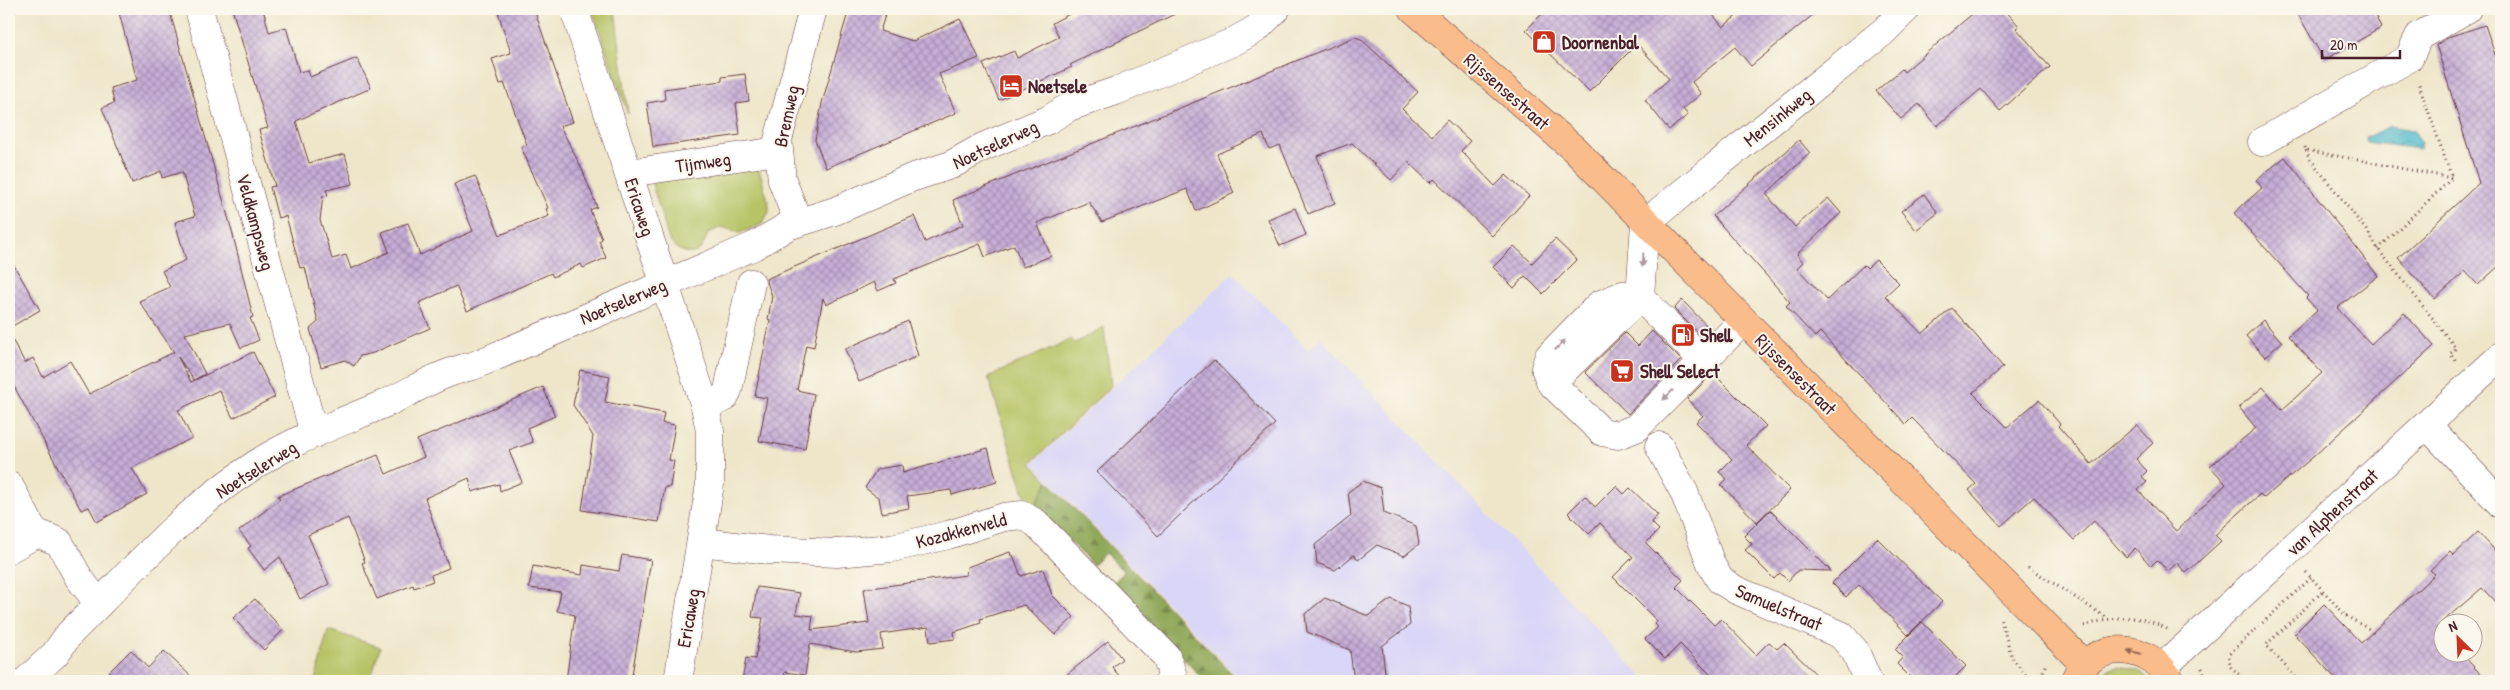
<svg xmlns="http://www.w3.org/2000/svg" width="2510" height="690" font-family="'Patrick Hand',sans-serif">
<defs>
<pattern id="forest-firs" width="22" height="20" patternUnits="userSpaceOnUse" patternTransform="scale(1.25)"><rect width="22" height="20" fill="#91a95a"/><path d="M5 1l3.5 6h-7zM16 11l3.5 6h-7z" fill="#78894b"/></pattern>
<pattern id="water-waves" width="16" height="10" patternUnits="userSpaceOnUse" patternTransform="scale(1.25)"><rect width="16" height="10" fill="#51bcce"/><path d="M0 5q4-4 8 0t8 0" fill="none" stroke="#4598a7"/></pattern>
<pattern id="building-cross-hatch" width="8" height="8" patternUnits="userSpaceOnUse" patternTransform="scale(1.25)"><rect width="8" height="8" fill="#c6add7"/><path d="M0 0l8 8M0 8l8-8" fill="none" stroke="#a38caf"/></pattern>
</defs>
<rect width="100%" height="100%" fill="#fbf7ec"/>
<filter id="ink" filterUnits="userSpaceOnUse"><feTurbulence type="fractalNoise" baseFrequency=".02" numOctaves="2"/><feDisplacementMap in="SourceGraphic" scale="10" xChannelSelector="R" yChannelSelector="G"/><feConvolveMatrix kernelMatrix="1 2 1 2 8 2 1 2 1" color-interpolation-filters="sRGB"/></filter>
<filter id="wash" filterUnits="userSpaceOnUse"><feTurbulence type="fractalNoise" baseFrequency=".0096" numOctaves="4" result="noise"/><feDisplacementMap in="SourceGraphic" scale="20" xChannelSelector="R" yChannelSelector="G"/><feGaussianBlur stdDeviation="1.12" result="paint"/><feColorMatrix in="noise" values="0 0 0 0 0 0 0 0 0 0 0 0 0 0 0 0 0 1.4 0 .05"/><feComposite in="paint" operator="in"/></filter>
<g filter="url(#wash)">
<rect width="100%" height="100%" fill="#efe6ca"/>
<path fill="#dad6f7" d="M1233,273L1308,350L1321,338L1646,681H1242L1033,463Z"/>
<g fill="#b7c365" stroke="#807148">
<path d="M592,9H615L628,114Z"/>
<path d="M757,162L769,205V212L762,224L740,233L722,227L708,233C706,238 704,244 701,248C691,260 675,249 669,240L650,177Z"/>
<path d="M1104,327L1111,386L1031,463L1048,481L1035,505L1024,493L988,377L1071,339L1075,343Z"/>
<path d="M328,630L380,647L370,681H315Z"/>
<path d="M2118,667L2139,671L2150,681H2095L2108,670Z"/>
</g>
<path fill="url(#forest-firs)" stroke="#6e6442" d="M1048,481L1239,681H1205L1112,584L1124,572L1105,553L1093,565L1035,505Z"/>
<path fill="url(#water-waves)" stroke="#4e6e7c" d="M2390,126L2414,130L2421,143L2419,149L2366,142L2365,138Z"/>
<g id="blocks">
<g fill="url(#building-cross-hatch)">
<path d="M118,9H169L232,231L253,317L250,318L259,340L241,348L230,323L185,334L205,374L194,380L178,357L191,382L253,352L275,397L233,418L219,390L178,410L192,438L132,468L147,494L97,522L89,507L81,510L9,377V334L25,363L33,358L43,377L70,361L89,394L174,352L139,301L170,287L162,271L186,260L175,222L195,216L182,172L162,178L161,171L132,183L102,108L114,103L111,88L137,80Z"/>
<path d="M232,9H263L269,32L286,27L299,72L308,70L310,77L357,58L371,88L296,121L309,163L345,154L353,184L326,190L328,195L323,196L320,220L332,259L346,255L351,269L389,252L382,232L408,223L420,255L473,231L454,184L475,176L500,235L549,216L546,209L548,208L521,147L527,145L504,83L500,84L492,59L511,53L497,9H534L573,122L560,126L582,169L597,207L590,210L602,239L599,241L606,258L583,268L581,264L553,277L551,273L467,311L456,286L419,303L430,328L373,353L360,356L354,366L345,360L321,367L310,329L318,322L305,267L300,268L286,216L278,218L270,187L275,186L259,130L268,128Z"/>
<path d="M849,9H887L880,31L913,41L960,19L979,58L939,74L956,113L826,168L815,140L822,103Z"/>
<path d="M1079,9H1185L1082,59L1070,65L1072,67L999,100L983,64L1014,51L1017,58L1059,37L1052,23Z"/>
<path d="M1547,9H1708L1723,27L1745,9H1820L1751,66L1735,47L1692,82L1701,94L1683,109L1688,115L1669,130L1645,100L1669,79L1637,44L1589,92L1526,30Z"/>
<path d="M1978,9H2004L2019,26L2016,28L2050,67L2000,111L1981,89L1937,126L1919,104L1901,119L1876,91L1902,69L1904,72Z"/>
<path d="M2295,9H2372L2381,28L2324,60Z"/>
<path d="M2485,25L2501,72V264L2478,285L2465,271L2435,299L2398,258L2479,183L2436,45L2451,36Z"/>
<path d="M1355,37L1361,39L1418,92L1402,109L1432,136L1447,120L1470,141L1461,151L1495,186L1506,175L1529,196L1492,236L1434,179L1430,183L1408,162L1391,180L1352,143L1317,156L1335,203L1308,214L1280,145L1269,149L1263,134L1217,154L1234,193L1196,211L1187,189L1102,222L1089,202L1037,223L1051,256L1023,267L1014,245L985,257L980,244L894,279L896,283L878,291L874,282L826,305L823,298L814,347L806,345L797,390L814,394L805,449L759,441L767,398L755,396L770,320L768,319L772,296L766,279L914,216L925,242L963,225L953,200Z"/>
<path d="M745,74L749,101L736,103L740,135L653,147L647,103L665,100L664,89L722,81V77Z"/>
<path d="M1799,140L1810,153L1766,194L1795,227L1828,198L1841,213L1797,254L1803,262L1797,268L1827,300L1864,265L1867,268L1876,260L1899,283L1885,296L1922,334L1952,308L2003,367L1973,393L2007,427L2039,400L2060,424L2058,426L2091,464L2137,425L2153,443L2136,459L2147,471L2142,476L2147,482L2138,490L2176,531L2226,484L2210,466L2256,428L2239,407L2263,387L2282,410L2322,373L2288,336L2317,310L2306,298L2308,296L2234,213L2262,188L2256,180L2285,157L2378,276L2337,308L2371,344L2404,313L2434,346L2313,457L2264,498L2260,494L2215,535L2221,541L2186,573L2177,563L2168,571L2157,560L2151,566L2135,548L2126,557L2094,521L2074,540L2034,497L2001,526L1969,490L1976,484L1912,418L1906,424L1820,332L1815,337L1786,306L1790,302L1713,216Z"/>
<path d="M1924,194L1938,213L1916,230L1901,211Z"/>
<path d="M1295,208L1306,235L1280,246L1268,219Z"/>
<path d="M1555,239L1577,260L1543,294L1525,276L1514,288L1493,267L1514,246L1532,263Z"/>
<path d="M9,257L40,310L9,328Z"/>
<path d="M1682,300L1711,330L1703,338L1674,309Z"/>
<path d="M2263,320L2282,342L2265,357L2246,336Z"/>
<path d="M908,321L918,356L859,382L845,349Z"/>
<path d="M1652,331L1681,360L1628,414L1585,372L1625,333L1638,346Z"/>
<path d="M1214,360L1275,424L1158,536L1097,472Z"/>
<path d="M580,370L610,376L605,402L664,413L662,423L675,425L669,460L674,461L670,487H665L659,522L582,510L593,436L573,405Z"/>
<path d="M1713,373L1766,426L1746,445L1790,490L1757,522L1721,485L1727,479L1719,472L1732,459L1696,422L1703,416L1687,399Z"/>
<path d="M543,387L555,416L527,428L533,442L509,451L522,482L500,491L499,484L472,492L469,478L425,498L449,568L431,575L433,581L414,588L413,585L377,599L362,563L365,562L348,518L308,535L329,584L300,599L280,557L264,570L248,548L251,546L239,531L280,499L278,496L378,455L386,474L424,457L417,440Z"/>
<path d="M988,448L997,482L952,495L951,490L907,496L909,508L882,513L879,498L865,488L877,469L902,465L903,473Z"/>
<path d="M1363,481L1381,488L1384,513L1416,526L1419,544L1404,556L1377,545L1358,560L1354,555L1335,570L1317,563L1315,545L1351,516L1348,492Z"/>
<path d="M1616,486L1624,494L1630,488L1658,515L1651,522L1659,530L1646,543L1683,580L1676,587L1714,625L1721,619L1756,655L1769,642L1777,649L1784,643L1823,681H1717L1680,644L1665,659L1645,639L1658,627L1655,624L1657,621L1613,577L1633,557L1600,523L1589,534L1568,513L1585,496L1595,507Z"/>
<path d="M1770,510L1831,571L1798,570L1788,581L1780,573L1774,579L1745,550L1752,544L1744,536Z"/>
<path d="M2478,532L2501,557V608L2482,588L2442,622V652H2460L2487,681H2338L2294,634L2324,604L2361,643L2435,574L2430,570L2450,551L2454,555Z"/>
<path d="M1877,538L1942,602L1908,635L1859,585L1846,597L1832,583Z"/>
<path d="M1010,552L1011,556L1013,555L1021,576L1043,569L1052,595L1074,617L1055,635L1024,605L980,619L981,623L954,632L955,639L930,642L928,627L881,634L883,649L856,652L810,644L805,675L785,672L783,681H742L746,658L755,659L763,618L752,617L757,587L800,593L796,614L813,616L811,630L869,623L864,589L966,575L967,567Z"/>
<path d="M622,555L651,560L631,681H566L575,615L557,611L561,592L529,588L533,566L582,575L583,565L619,571Z"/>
<path d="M1325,598L1368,616L1391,599L1408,606L1410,625L1382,646L1386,681H1369L1353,674L1350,650L1307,632L1305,614Z"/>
<path d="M255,599L283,630L264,650L233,618Z"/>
<path d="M1922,622L1966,666L1951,681H1914L1897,664L1903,657L1895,649Z"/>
<path d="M1108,641L1122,659L1112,667L1123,681H1059Z"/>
<path d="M131,650L148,668L164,651L196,681H100Z"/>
</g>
</g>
</g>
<g filter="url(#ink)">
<use href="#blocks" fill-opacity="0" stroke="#633d43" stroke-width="1"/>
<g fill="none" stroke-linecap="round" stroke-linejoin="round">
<defs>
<g id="minor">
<path d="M199,9L314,434"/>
<path d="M574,9L705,406L710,431V484L678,681"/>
<path d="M2262,142L2409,58L2419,36L2467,9"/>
<path d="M629,173L777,151"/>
<path d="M798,222L782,180L778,140L813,9"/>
<path d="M1703,360L1640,297L1623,295L1599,305L1549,356L1545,368L1551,383L1602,432L1618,435L1636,428L1743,321"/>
<path d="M1551,383L1640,297L1645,223L1883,32L1906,9"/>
<path d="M705,406L724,398L728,390L751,283"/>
<path d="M2427,425L2501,504"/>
<path d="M1659,446L1684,492L1712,566L1720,580L1736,590L1841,635L1855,651L1868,681"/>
<path d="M9,485L32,528L37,533L59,542L79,578L99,604"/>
<path d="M701,542L769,550L837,553L892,548L948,535L1004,517L1022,515L1036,523L1166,656L1172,673L1169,681"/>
<path d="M9,549L37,533"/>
<path d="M2162,668L2501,356"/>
<path d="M26,681L55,654L70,633C125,579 179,516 243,473C286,442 338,424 386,403C415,390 441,372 473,366L754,246L788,226L835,211L911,178L951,165L983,147L1048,120L1069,107L1116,91L1233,42L1256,29L1276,9"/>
</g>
<g id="major">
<path d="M1413,9L1574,149L2085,665"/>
<path d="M2074,681C2092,638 2151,642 2170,681"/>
</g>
</defs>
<use href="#minor" stroke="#633d43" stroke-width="29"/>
<use href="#major" stroke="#633d43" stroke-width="29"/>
<g stroke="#633d43" stroke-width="3" stroke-dasharray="1 4" stroke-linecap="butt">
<path d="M2305,147L2306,150L2452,178L2418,82"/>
<path d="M2306,150L2310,159L2370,235L2378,249L2456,348L2450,354L2457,362"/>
<path d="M2378,249L2452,178"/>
<path d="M2028,567L2107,618"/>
<path d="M2306,572L2346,616L2350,613"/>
<path d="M2346,616L2371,630"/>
<path d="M2001,620L2012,658L2032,681"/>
<path d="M2084,626C2114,616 2138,613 2167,629"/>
<path d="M2202,668L2206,681"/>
<path d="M2040,681L2046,663"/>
<path d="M2246,681L2231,667L2228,655L2311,578"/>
<path d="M2299,681L2266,645L2323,591"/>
</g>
<use href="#minor" stroke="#fff" stroke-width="28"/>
<use href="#major" stroke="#fabc8b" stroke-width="28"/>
</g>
<defs><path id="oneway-solid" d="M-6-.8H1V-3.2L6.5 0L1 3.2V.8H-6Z" transform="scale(1.25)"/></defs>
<g fill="#ae9aa0">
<use href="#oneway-solid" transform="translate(1643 260) rotate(93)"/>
<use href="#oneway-solid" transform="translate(1560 345) rotate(-45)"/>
<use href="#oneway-solid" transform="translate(1668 395) rotate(135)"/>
</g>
<use fill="#996656" href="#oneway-solid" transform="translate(2134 652) rotate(-167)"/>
</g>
<defs>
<symbol id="shop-square" viewBox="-11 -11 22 22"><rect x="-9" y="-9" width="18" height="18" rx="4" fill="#c8321e" stroke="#fbf7ec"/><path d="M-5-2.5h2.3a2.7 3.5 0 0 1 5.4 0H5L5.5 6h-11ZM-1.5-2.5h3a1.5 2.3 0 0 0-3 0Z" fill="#fff"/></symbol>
<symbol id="hotel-square" viewBox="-11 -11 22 22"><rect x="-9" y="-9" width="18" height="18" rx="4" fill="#c8321e" stroke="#fbf7ec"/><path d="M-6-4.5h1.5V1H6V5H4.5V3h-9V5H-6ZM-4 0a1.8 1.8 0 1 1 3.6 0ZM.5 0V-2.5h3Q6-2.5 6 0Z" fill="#fff"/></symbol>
<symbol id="fuel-square" viewBox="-11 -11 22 22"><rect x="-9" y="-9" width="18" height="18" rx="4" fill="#c8321e" stroke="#fbf7ec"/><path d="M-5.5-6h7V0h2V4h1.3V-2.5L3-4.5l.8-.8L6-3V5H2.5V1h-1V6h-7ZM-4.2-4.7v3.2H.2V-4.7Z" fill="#fff"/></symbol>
<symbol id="supermarket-square" viewBox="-11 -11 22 22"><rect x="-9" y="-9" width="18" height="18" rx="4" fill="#c8321e" stroke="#fbf7ec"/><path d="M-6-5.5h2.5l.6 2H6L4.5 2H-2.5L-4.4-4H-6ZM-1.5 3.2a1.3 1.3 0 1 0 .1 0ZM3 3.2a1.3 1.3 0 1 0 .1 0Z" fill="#fff"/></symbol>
</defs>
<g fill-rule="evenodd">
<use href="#shop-square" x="1530" y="28" width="28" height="28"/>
<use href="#hotel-square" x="997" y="72" width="28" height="28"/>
<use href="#fuel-square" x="1669" y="321" width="28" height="28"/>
<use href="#supermarket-square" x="1608" y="357" width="28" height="28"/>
</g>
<g text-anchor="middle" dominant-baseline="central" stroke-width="4" stroke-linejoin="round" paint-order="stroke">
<g font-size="19" font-weight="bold" fill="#4a1f2b" stroke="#fbf7ec" text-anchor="start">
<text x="1562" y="42">Doornenbal</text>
<text x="1028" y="86">Noetsele</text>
<text x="1700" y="335">Shell</text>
<text x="1640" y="371">Shell Select</text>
</g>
<g font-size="19" fill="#4a1f2b" stroke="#fbf7ec">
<text transform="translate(1507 91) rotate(41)">Rijssensestraat</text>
<text transform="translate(786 116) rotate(-78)">Bremweg</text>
<text transform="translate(1777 117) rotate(-39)">Mensinkweg</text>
<text transform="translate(995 144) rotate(-25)">Noetselerweg</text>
<text transform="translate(703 162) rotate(-8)">Tijmweg</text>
<text transform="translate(640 207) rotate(72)">Ericaweg</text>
<text transform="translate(256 222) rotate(75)">Veldkampsweg</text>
<text transform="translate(623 301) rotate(-23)">Noetselerweg</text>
<text transform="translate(1796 374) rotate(45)">Rijssensestraat</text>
<text transform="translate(256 469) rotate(-32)">Noetselerweg</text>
<text transform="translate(2332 512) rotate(-43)">van Alphenstraat</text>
<text transform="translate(961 530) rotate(-15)">Kozakkenveld</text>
<text transform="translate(1779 607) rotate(23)">Samuelstraat</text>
<text transform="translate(688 618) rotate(-80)">Ericaweg</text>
</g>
</g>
<rect width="2510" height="690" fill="none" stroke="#fbf7ec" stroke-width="30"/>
<g transform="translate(2458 638) rotate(336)"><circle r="24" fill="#fbf7ec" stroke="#b4a19f"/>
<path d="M0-4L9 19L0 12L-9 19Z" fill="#c8321e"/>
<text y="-8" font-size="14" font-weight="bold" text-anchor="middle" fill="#4a1f2b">N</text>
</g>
<path d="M2322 50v8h78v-8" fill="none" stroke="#4a1f2b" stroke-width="2.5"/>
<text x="2330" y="50" font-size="15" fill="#4a1f2b" stroke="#fbf7ec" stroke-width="4" paint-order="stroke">20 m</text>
</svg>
